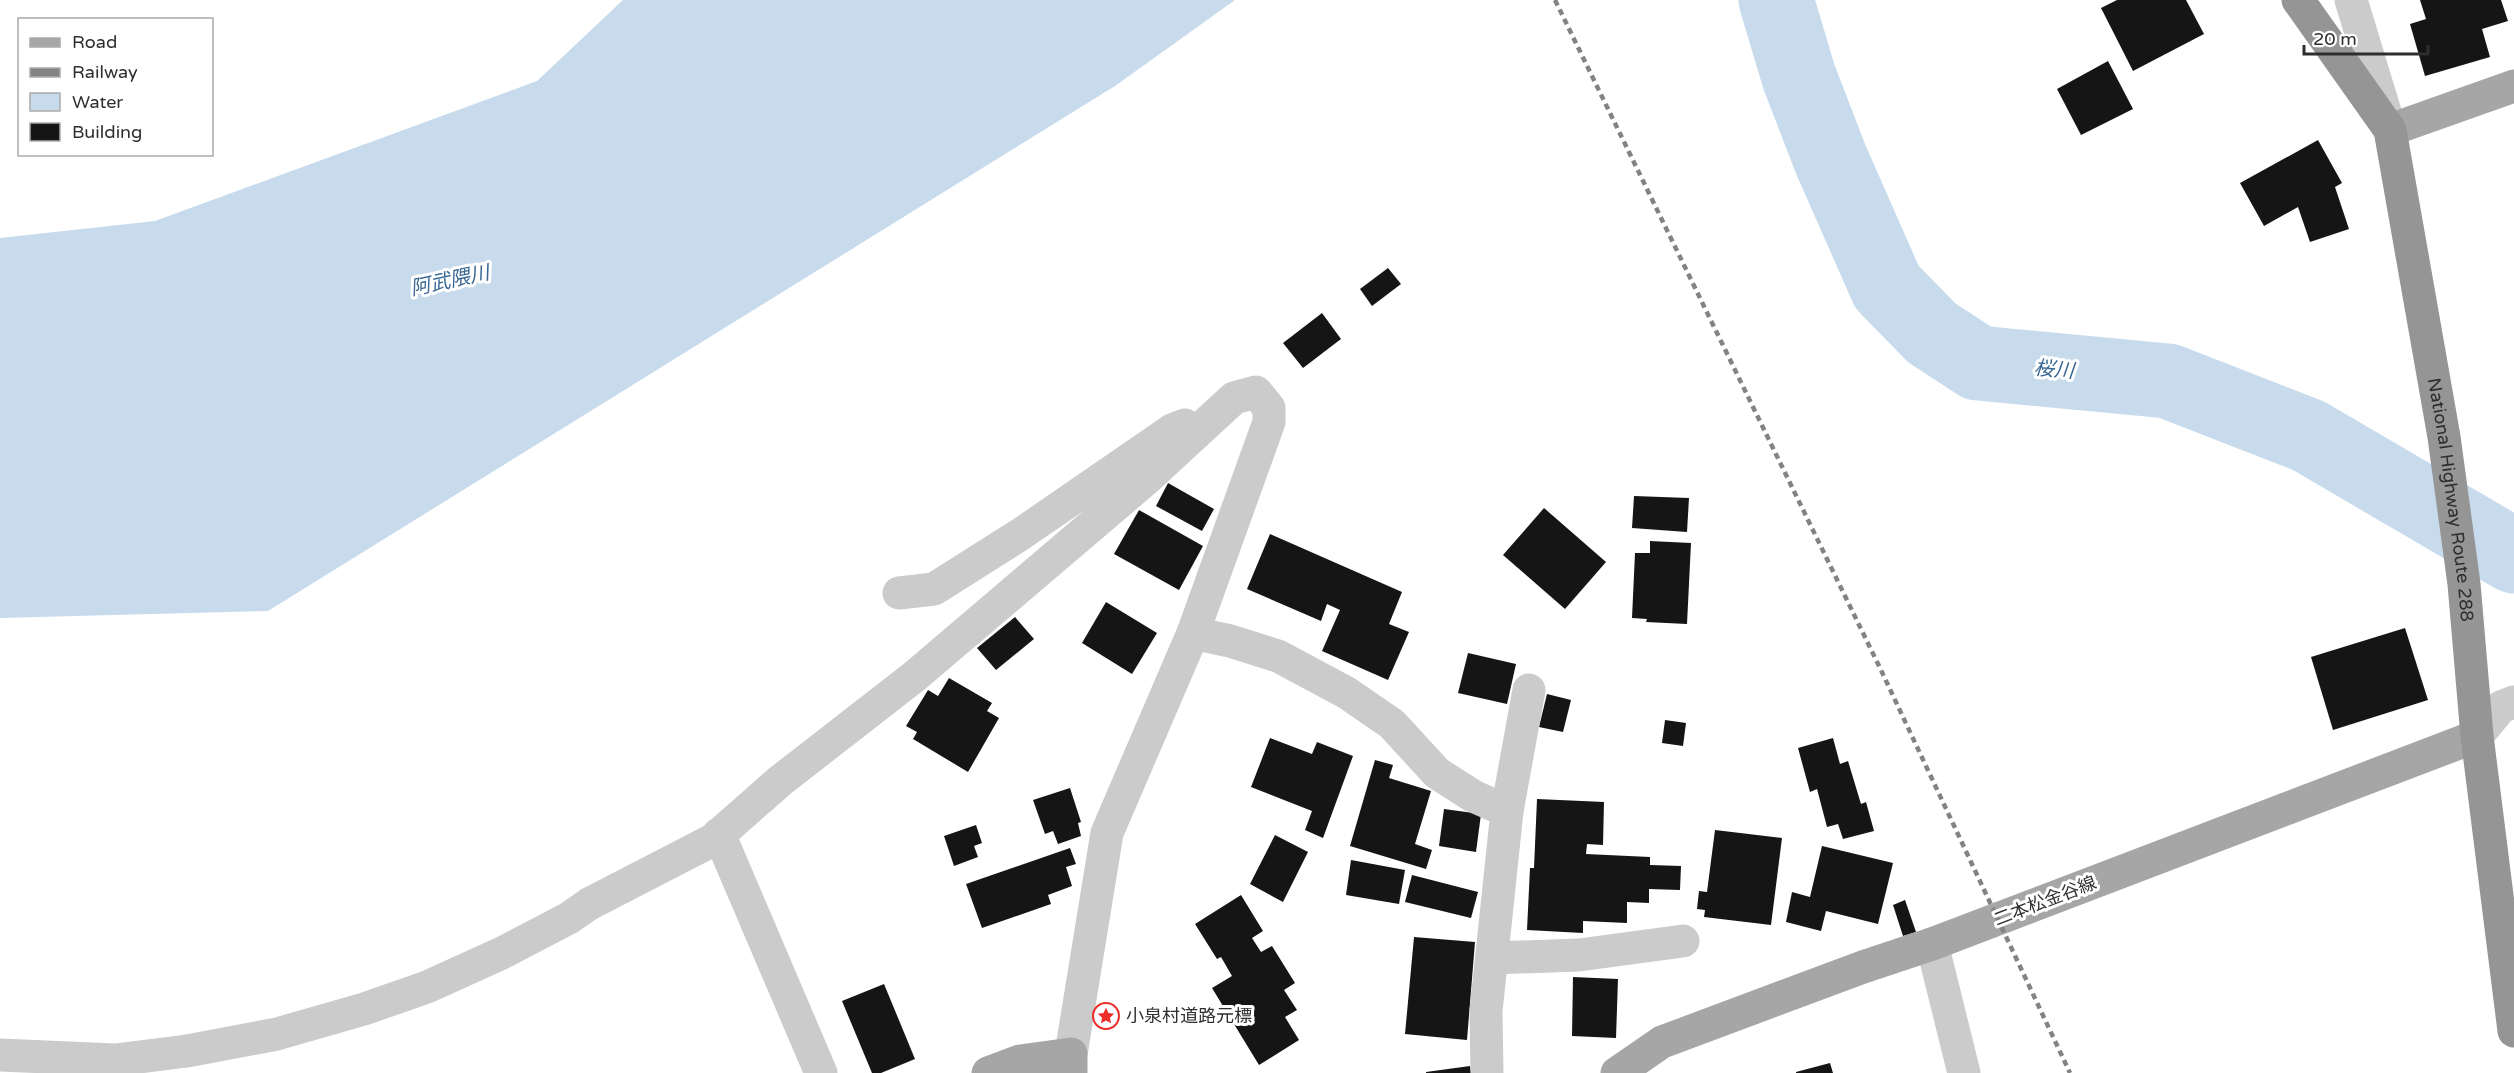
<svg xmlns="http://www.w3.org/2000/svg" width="2514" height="1073" font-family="'Varela Round','Noto Sans JP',sans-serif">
<rect width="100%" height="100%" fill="#fff"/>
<path fill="#c7dbed" d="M623,0H1235L1115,86L268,611L0,618V238L155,221L537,81Z"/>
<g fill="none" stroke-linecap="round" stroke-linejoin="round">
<path stroke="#c7dbed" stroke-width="75" d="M1776,0L1799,77L1831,160L1887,287L1932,333L1978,363L2168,381L2309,436L2514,556"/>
</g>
<g fill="#151515">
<path d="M2117,0H2186L2204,34L2133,71L2101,8Z"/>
<path d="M2420,0H2501L2508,21L2482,29L2490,57L2425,76L2410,24L2426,19Z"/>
<path d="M2108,61L2133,109L2081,135L2057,89Z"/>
<path d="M2318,140L2342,183L2335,187L2349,229L2310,242L2298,207L2264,226L2240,183Z"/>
<path d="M1388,268L1401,284L1372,306L1360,289Z"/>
<path d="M1322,313L1341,339L1303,368L1283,343Z"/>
<path d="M1168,483L1214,509L1202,531L1156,506Z"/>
<path d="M1634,496L1689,498L1687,532L1632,528Z"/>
<path d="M1544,508L1606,562L1565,609L1503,555Z"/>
<path d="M1139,510L1203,546L1179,590L1114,554Z"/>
<path d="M1270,534L1402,592L1389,624L1409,632L1388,680L1322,651L1340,610L1327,604L1321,621L1247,589Z"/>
<path d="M1650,541L1691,543L1687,624L1646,622L1647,619L1632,618L1635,553H1650Z"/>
<path d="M1106,602L1157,633L1132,674L1082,643Z"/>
<path d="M1015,617L1034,639L996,670L977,648Z"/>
<path d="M2405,628L2428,700L2333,730L2311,657Z"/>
<path d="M1468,653L1516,664L1507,704L1458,693Z"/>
<path d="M949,678L992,703L987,711L999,718L968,772L913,739L917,732L906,726L928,690L938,696Z"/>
<path d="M1547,694L1571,700L1563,732L1539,727Z"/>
<path d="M1665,720L1686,723L1683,746L1662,743Z"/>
<path d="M1270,738L1312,754L1317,742L1353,756L1323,838L1305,830L1312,811L1251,787Z"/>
<path d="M1833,738L1840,764L1848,761L1861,804L1866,802L1874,831L1843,839L1838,824L1827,827L1817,789L1810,792L1798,748Z"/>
<path d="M1375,760L1393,765L1389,778L1431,791L1415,844L1432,850L1426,869L1350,846Z"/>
<path d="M1070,788L1081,822L1078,823L1081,836L1058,844L1053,831L1045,834L1033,800Z"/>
<path d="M1537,799L1604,802L1603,845L1587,844L1586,854L1650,857V865L1681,866L1680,890L1649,889V903L1627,902V923L1583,921V933L1527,930L1530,868H1534Z"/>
<path d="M1444,809L1481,814L1476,852L1439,846Z"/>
<path d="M976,825L982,843L974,846L978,857L954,866L944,836Z"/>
<path d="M1715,830L1782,838L1771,925L1704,917L1705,910L1697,909L1699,891L1707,892Z"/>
<path d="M1275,835L1308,852L1283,902L1250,884Z"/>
<path d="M1822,846L1893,863L1878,924L1826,911L1821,931L1786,922L1792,892L1810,897Z"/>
<path d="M1070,848L1076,864L1066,867L1072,886L1048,895L1051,904L982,928L966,884Z"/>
<path d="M1351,860L1405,870L1399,904L1346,895Z"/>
<path d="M1412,875L1478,892L1471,918L1405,902Z"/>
<path d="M1241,895L1263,931L1252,938L1261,952L1272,946L1295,983L1284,990L1297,1010L1285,1017L1299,1040L1259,1065L1212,988L1232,976L1221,957L1217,959L1195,924Z"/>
<path d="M1905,900L1916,932L1903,936L1893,905Z"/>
<path d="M1414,937L1475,942L1467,1040L1405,1034Z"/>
<path d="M1573,977L1618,979L1616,1038L1572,1036Z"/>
<path d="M884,984L915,1059L881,1073H872L842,1001Z"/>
<path d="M1830,1063L1833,1073H1796V1072Z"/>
<path d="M1470,1066L1471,1073H1426V1072Z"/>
</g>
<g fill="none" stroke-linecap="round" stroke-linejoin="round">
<g stroke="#cbcbcb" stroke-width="33">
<path d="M2351,0L2389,125"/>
<path d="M899,593L934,589L1021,534L1172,430L1185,425"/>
<path d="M1193,633L1230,641L1278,656L1347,693L1392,724L1437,773L1473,796L1507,811L1486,1011L1487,1073"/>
<path d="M2477,736L2501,707L2514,702"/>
<path d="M1507,811L1529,690"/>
<path d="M719,834L821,1073"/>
<path d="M1932,944L1964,1073"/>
<path d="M1492,958L1579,955L1683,941"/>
<path d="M0,1055L115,1060L187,1051L277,1034L364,1009L427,987L502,953L569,918L589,904L713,840L780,781L915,676L1144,481L1234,398L1256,392L1269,408V422L1193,633L1107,833L1071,1054"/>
</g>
<g stroke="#a6a6a6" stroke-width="33">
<path d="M2390,130L2514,86"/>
<path d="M988,1073L1020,1061L1071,1054V1073"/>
<path d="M1617,1073L1662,1042L1863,967L1932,944L2477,736"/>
</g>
<path stroke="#959595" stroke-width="33" id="s1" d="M2298,0L2390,130L2444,437L2464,584L2477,736L2514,1031"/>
<path stroke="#838383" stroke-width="4.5" stroke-dasharray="6 4.5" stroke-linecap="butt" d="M1555,0L1880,668L2070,1073"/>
</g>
<defs>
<symbol id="sight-ring" viewBox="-11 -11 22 22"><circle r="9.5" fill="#fff" stroke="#ed2d29" stroke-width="1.5"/><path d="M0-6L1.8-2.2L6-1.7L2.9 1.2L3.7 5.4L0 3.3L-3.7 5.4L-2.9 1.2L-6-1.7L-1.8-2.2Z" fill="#ed2d29"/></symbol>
</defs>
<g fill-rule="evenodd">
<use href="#sight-ring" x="1091" y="1001" width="30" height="30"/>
</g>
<g text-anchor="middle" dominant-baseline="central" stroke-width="6" stroke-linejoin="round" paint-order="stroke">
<g font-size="18" fill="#2e2e2e" stroke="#fff">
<text stroke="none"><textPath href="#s1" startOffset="534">National Highway Route 288</textPath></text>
<text transform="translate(2045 901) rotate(-21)">二本松金谷線</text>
</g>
<g font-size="18" fill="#2e2e2e" stroke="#fff" text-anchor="start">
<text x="1126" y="1016">小泉村道路元標</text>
</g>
<g font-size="20" font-style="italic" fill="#396894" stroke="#fff">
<text transform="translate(450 281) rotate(-12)">阿武隈川</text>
<text transform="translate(2054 370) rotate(5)">桜川</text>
</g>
</g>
<rect x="18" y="18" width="195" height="138" fill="#ffffff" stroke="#ababab" stroke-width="1.5"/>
<rect x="30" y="38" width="30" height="9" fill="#a6a6a6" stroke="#ababab" stroke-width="1.5"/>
<text x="72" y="48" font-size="18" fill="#2e2e2e">Road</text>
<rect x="30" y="68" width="30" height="9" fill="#838383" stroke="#ababab" stroke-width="1.5"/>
<text x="72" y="78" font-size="18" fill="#2e2e2e">Railway</text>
<rect x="30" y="93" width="30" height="18" fill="#c7dbed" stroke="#ababab" stroke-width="1.5"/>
<text x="72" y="108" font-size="18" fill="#2e2e2e">Water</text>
<rect x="30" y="123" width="30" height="18" fill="#151515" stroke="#ababab" stroke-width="1.5"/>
<text x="72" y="138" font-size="18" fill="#2e2e2e">Building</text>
<path d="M2304 45v9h124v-9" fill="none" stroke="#2e2e2e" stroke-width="3"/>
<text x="2313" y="45" font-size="18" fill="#2e2e2e" stroke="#ffffff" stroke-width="4.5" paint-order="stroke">20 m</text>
</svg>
